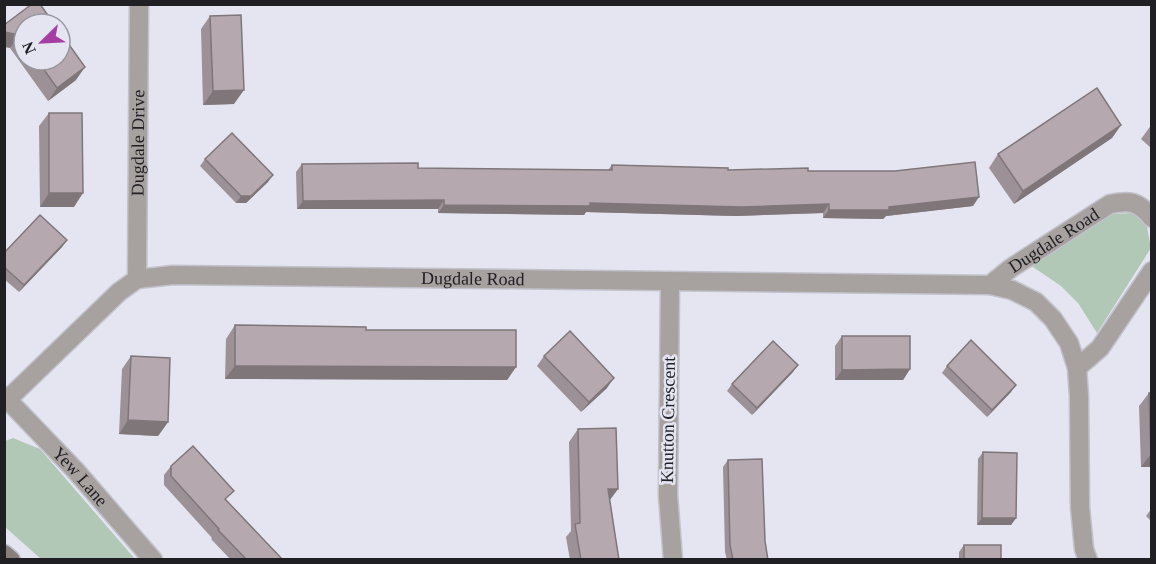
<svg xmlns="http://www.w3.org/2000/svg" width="1156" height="564" font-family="'Times New Roman',serif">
<rect width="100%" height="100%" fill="#e5e5f1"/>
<g fill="#b0c8b5">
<path d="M1133,213L1147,227L1151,248L1097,333L1078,303L1061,286L1030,265L1111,214Z"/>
<path d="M13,438L40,449L135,559H41L5,527V441Z"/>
</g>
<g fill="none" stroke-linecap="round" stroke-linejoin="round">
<defs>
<g id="minor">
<path id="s1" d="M137,279L139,4"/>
<path d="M670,281L668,495L673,560"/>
<path id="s2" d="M990,285L1011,268L1110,204C1130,200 1138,201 1152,218"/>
<path d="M1077,368L1100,348L1152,271"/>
<path id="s3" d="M4,396L75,470L153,560"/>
<path id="s4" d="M4,403L119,292L137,279L173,275L990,285L1012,290L1036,302L1053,319L1069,343L1077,368L1079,396L1080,507L1084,549L1088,560"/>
</g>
<path id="secondary" d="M4,554L11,560"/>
</defs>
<use href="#minor" stroke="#c2c2cc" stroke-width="21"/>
<use href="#secondary" stroke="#c2c2cc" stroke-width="21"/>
<use href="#minor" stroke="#a7a19f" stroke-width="18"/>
<use href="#secondary" stroke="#887f7d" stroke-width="18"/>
</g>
<g fill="#9c9196">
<path d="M210,16L234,104L203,105L201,29Z"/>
<path d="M24,24V60H60L76,80L48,101L10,48Z"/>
<path d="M49,113L74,207H40L39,126Z"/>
<path d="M1152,124V149L1141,139Z"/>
<path d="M1121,125L1112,138L1014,204L989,168L998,154Z"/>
<path d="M205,159L268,182L246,203H236L200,166Z"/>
<path d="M302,164L418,168L608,170L612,165L728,170L808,171L973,206L886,216L883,219L823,218V213L736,216L586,212L584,215L438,213V209H297L296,172Z"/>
<path d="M67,240L62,247L19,292L4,279V253Z"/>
<path d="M235,325L366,330L516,367L507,380L225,379L226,339Z"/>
<path d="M842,336L910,369L903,380H835V346Z"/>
<path d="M131,356L168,422L158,436L119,434L122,369Z"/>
<path d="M544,356L607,388L581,412L537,366Z"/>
<path d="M947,366L1011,392L987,417L942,373Z"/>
<path d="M793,372L752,415L727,391L732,384Z"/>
<path d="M1149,393L1152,467H1141L1139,406Z"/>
<path d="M578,429L618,489L610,500L619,560H570L566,537L571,531L569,442Z"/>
<path d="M983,452L1016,518L1011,525H977L978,459Z"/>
<path d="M728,460L765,541L768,560H727L725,552L723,467Z"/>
<path d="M171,466L227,501L283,560H231L211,539L212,538L164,485V475Z"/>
<path d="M1152,508V522L1146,516Z"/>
<path d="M964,545L1001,560H959V552Z"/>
</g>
<g fill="#7f767a">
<path d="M4,32L20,35L10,48L4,47Z"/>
<path d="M85,67L76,80L48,101L57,88Z"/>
<path d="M244,90L234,104L203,105L213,91Z"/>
<path d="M1121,125L1112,138L1014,204L1023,191Z"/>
<path d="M273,175L268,182L246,203H236L241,196Z"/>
<path d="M49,193H83L74,207H40Z"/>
<path d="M979,197L973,206L886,216L883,219L823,218L829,210Z"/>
<path d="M444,200L438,209H297L303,201Z"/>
<path d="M590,203L829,204L823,213L736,216L586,212L584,215L438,213L444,205Z"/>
<path d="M67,240L62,247L19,292L24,285Z"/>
<path d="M798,365L793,372L752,415L757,408Z"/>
<path d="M235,366L516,367L507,380L225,379Z"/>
<path d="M910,369L903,380H835L842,370Z"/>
<path d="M614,378L607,388L581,412L589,402Z"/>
<path d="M1016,385L1011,392L987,417L992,410Z"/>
<path d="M128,420L168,422L158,436L119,434Z"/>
<path d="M1151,454H1152V467H1141Z"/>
<path d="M608,489H618L608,502Z"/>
<path d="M982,518H1016L1011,525H977Z"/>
</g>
<g fill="#b5a9af" stroke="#7f767a" stroke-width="1.5">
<path d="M32,4H40L54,24H24V41L20,35L4,32V25Z"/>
<path d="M241,15L244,90L213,91L210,16Z"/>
<path d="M60,32L85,67L57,88L37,60H60Z"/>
<path d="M1097,88L1121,125L1023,191L998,154Z"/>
<path d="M49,113H82L83,193H49Z"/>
<path d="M232,133L273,175L251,196H241L205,159Z"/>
<path d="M975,162L979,197L889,207V210H829V204L742,207L590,203V206L444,205V200L303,201L302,164L418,163V168L612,170V165L728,168V170L808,168V171H895Z"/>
<path d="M40,215L67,240L24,285L4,267V253Z"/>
<path d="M235,325L366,327V330H516V367L235,366Z"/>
<path d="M570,331L614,378L589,402L544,356Z"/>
<path d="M842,336H910V369L842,370Z"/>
<path d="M971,340L1016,385L992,410L947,366Z"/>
<path d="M773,341L798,365L757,408L732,384Z"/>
<path d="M131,356L170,358L168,422L128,420Z"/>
<path d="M1149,393H1152V454H1151Z"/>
<path d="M616,428L618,489H608L619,560H581L575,524L580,523L578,429Z"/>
<path d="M193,446L234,491L225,499L283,560H247L218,530L219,529L171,476V466Z"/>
<path d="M983,452L1017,453L1016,518H982Z"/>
<path d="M762,459L765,541L768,560H733L730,545L728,460Z"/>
<rect x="964" y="545" width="37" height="15"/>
</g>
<g text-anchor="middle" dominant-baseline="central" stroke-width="5" stroke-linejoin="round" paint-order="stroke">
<g font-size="18" fill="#202024" stroke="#e5e5f1">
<text stroke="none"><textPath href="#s1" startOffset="136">Dugdale Drive</textPath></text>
<text stroke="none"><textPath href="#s2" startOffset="78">Dugdale Road</textPath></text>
<text stroke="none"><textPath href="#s4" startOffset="518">Dugdale Road</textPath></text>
<text transform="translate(668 420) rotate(-89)">Knutton Crescent</text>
<text stroke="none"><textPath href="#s3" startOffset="111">Yew Lane</textPath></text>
</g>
</g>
<rect width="1156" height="564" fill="none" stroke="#202024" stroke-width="12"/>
<g transform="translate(42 42) rotate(246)"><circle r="28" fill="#e5e5f1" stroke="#96969f" stroke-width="1.5"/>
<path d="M0-4.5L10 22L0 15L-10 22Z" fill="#a43ea3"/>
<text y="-9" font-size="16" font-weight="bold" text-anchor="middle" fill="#202024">N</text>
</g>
</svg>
